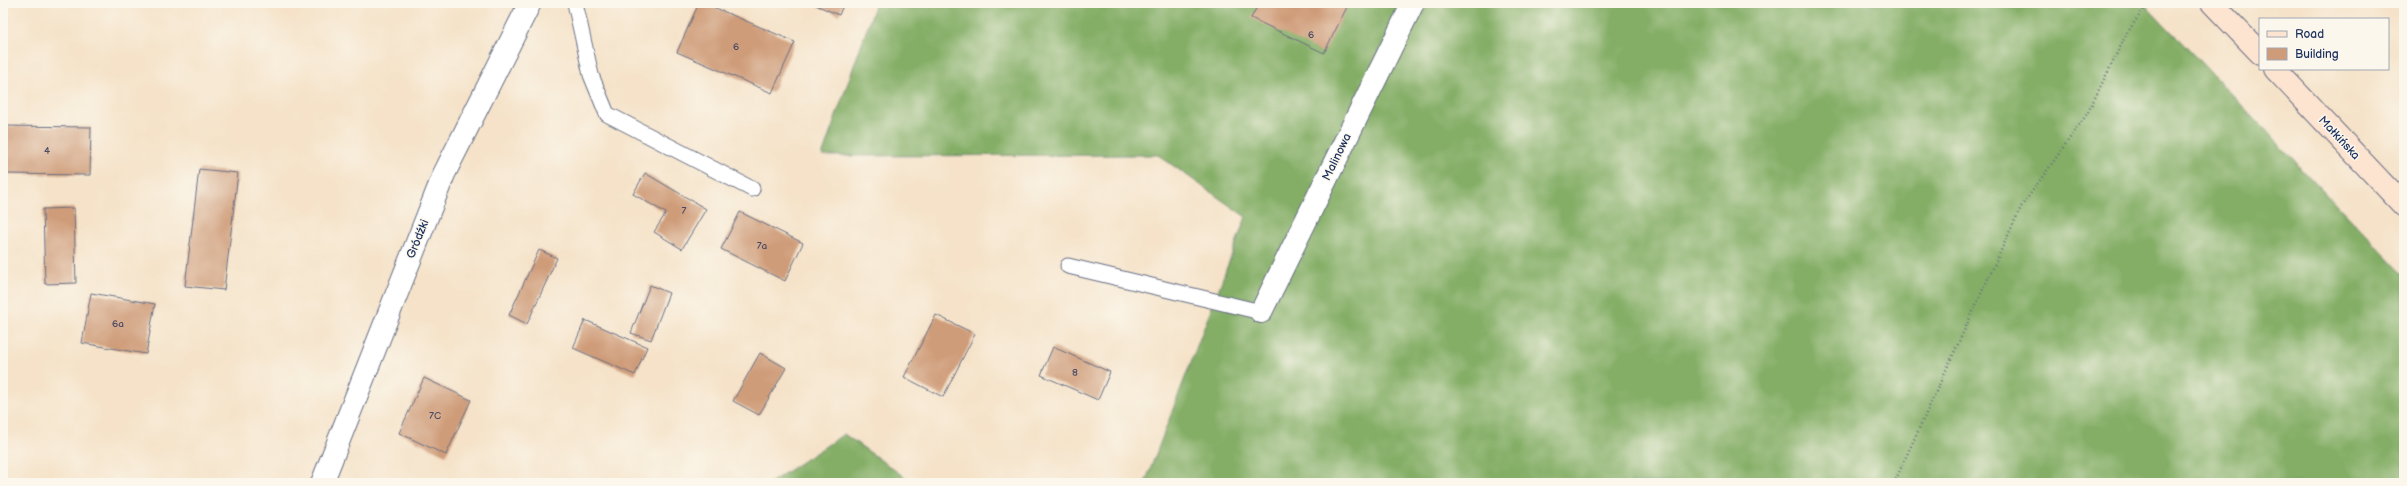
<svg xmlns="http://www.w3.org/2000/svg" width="2407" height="486" font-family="'Balsamiq Sans',sans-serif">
<rect width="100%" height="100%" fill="#fbf7ec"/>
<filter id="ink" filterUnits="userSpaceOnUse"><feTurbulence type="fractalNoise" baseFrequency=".025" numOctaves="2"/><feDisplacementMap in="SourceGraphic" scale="8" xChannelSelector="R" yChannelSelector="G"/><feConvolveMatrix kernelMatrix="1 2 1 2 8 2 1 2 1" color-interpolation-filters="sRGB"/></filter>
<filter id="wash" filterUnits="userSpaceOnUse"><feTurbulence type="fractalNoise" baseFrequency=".012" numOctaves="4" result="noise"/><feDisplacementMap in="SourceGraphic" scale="16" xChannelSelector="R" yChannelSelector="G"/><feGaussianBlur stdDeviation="0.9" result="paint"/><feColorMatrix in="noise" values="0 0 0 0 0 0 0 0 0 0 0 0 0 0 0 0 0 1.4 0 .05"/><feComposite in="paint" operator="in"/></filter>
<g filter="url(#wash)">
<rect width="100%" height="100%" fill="#f5e2c8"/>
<g fill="#84ae66" stroke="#506e62">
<path d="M876,3H2144L2404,275V483H1145L1246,217L1158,155L822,156Z"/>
<path d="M844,434L913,483H770Z"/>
</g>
<g id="blocks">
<g fill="#cf9c79">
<path d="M699,3H704L795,42L772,93L677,52Z"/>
<path d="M811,3H844L839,15Z"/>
<path d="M1259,3H1349L1324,53L1251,18Z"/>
<path d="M3,126L91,127L90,175L3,174Z"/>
<path d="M199,169L238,173L224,290L185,286Z"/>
<path d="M645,173L706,209L682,249L654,232L666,213L633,194Z"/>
<path d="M74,208L76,283L45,284L43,209Z"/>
<path d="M740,212L803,243L785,281L721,249Z"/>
<path d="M539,250L557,258L527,324L509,315Z"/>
<path d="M650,285L669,293L651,340L631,333Z"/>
<path d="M91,293L155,304L146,354L82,343Z"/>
<path d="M936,315L975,334L943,397L904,377Z"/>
<path d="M585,320L647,347L635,375L573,348Z"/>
<path d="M1053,347L1110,372L1098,400L1041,375Z"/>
<path d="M760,353L786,368L759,415L733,401Z"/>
<path d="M424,378L471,400L446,455L399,433Z"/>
</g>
</g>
</g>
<g filter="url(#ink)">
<use href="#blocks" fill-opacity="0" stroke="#676e83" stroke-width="1"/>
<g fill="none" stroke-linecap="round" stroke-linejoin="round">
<defs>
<g id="service">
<path d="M575,3L591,75L607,114L752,189"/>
<path d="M1068,266L1261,312"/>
</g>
<g id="minor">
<path d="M1261,312L1413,3"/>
<path d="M322,483L444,174L530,3"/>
</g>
<g id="secondary">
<path d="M2212,3L2260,53"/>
<path d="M2275,69L2404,206"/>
</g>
</defs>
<use href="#service" stroke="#676e83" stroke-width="17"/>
<use href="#minor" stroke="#676e83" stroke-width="24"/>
<use href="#secondary" stroke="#676e83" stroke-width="24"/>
<path stroke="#676e83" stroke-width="2.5" stroke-dasharray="1 3" stroke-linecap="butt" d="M1894,483L2021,207L2087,114L2127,33L2148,3"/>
<use href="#service" stroke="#fff" stroke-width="15"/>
<use href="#minor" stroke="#fff" stroke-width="22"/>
<use href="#secondary" stroke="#fde4d1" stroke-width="22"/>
</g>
</g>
<g text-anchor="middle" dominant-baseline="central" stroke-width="3" stroke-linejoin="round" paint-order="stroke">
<g font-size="10" fill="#484a65">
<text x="1311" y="35">6</text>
<text x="736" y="47">6</text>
<text x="47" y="151">4</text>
<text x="684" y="211">7</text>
<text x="762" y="246">7a</text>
<text x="118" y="324">6a</text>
<text x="1075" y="373">8</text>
<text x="435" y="416">7C</text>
</g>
<g font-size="12" fill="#1b2f5e" stroke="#fbf7ec">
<text transform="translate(2339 138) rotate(47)">Małkińska</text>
<text transform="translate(1337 157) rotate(-64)">Malinowa</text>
<text transform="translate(418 239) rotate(-68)">Gródźki</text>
</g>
</g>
<rect width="2407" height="486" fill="none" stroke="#fbf7ec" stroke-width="16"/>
<rect x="2259" y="18" width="130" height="52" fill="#fbf7ec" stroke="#a1a7b3"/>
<rect x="2267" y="31" width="20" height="6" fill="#fde4d1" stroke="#a1a7b3"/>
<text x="2295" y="38" font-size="12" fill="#1b2f5e">Road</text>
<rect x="2267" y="48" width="20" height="12" fill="#cf9c79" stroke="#a1a7b3"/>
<text x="2295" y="58" font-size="12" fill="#1b2f5e">Building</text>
</svg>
